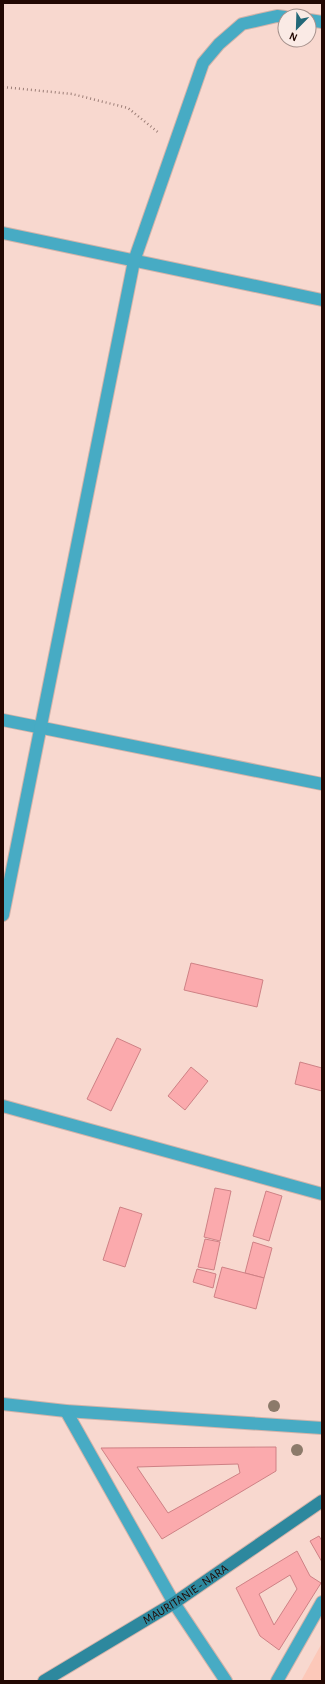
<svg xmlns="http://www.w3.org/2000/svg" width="325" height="1684" font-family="'Alegreya Sans',sans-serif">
<rect width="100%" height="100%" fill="#f8d8cf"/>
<path fill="#fcc8b9" d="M322,1643V1681H301Z"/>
<g fill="#fbaaad" stroke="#ce8185" fill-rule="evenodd">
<path d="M191,963L263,980L257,1007L184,990Z"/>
<path d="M117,1038L141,1049L111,1111L87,1099Z"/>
<path d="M300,1062L322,1068V1091L295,1084Z"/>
<path d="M191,1067L208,1081L185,1110L168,1096Z"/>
<path d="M215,1188L231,1191L220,1241L204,1237Z"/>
<path d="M266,1191L282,1196L269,1241L253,1236Z"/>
<path d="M120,1207L142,1214L125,1267L103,1260Z"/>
<path d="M205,1239L220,1242L214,1270L198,1267Z"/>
<path d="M253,1242L272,1248L264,1278L245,1273Z"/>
<path d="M222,1267L264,1278L256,1309L214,1297Z"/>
<path d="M197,1269L216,1274L213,1288L193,1282Z"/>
<path d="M276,1447V1471L162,1539L101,1448ZM238,1464L240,1473L168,1513L137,1467Z"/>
<path d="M319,1536L322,1541V1562L310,1541Z"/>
<path d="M297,1551L310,1576L321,1583L279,1650L260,1636L236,1588ZM290,1575L297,1589L274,1625L259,1594Z"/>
</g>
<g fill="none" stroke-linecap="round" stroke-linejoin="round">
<defs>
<g id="street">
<path d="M309,20L322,22"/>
<path d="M3,233L322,300"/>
<path d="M3,720L322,784"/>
<path d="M3,915L134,261L203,63L219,44L242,24L277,16L285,17"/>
<path d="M3,1106L322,1194"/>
<path d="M3,1404L66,1411L322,1428"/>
<path d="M66,1411L174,1603L226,1681"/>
<path d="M277,1681L322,1602"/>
</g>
<g id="secondary">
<path id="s1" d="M44,1681L174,1603L322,1501"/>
</g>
</defs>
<use href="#street" stroke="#d1b3aa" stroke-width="14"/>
<use href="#secondary" stroke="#d1b3aa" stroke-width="14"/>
<path stroke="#9c7e77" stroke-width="2.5" stroke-dasharray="1 3" stroke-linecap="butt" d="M3,87L72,94L128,108L159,133"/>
<use href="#street" stroke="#47abc4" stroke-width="12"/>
<use href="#secondary" stroke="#2d889e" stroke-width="12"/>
</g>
<g fill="#8c7a6a">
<circle cx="274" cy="1406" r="6"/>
<circle cx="297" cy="1450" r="6"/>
</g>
<g text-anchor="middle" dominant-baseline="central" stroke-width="3.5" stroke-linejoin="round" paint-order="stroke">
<g font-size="12" fill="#220803" stroke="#faeae5">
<text stroke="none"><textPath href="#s1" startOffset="166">MAURITANIE - NARA</textPath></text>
</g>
</g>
<rect width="325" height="1684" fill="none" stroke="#220803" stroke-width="8"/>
<g transform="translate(297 28) rotate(203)"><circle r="19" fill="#faeae5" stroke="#a4908b"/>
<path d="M0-3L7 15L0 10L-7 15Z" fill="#236878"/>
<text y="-6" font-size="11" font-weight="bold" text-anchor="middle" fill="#220803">N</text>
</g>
</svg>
